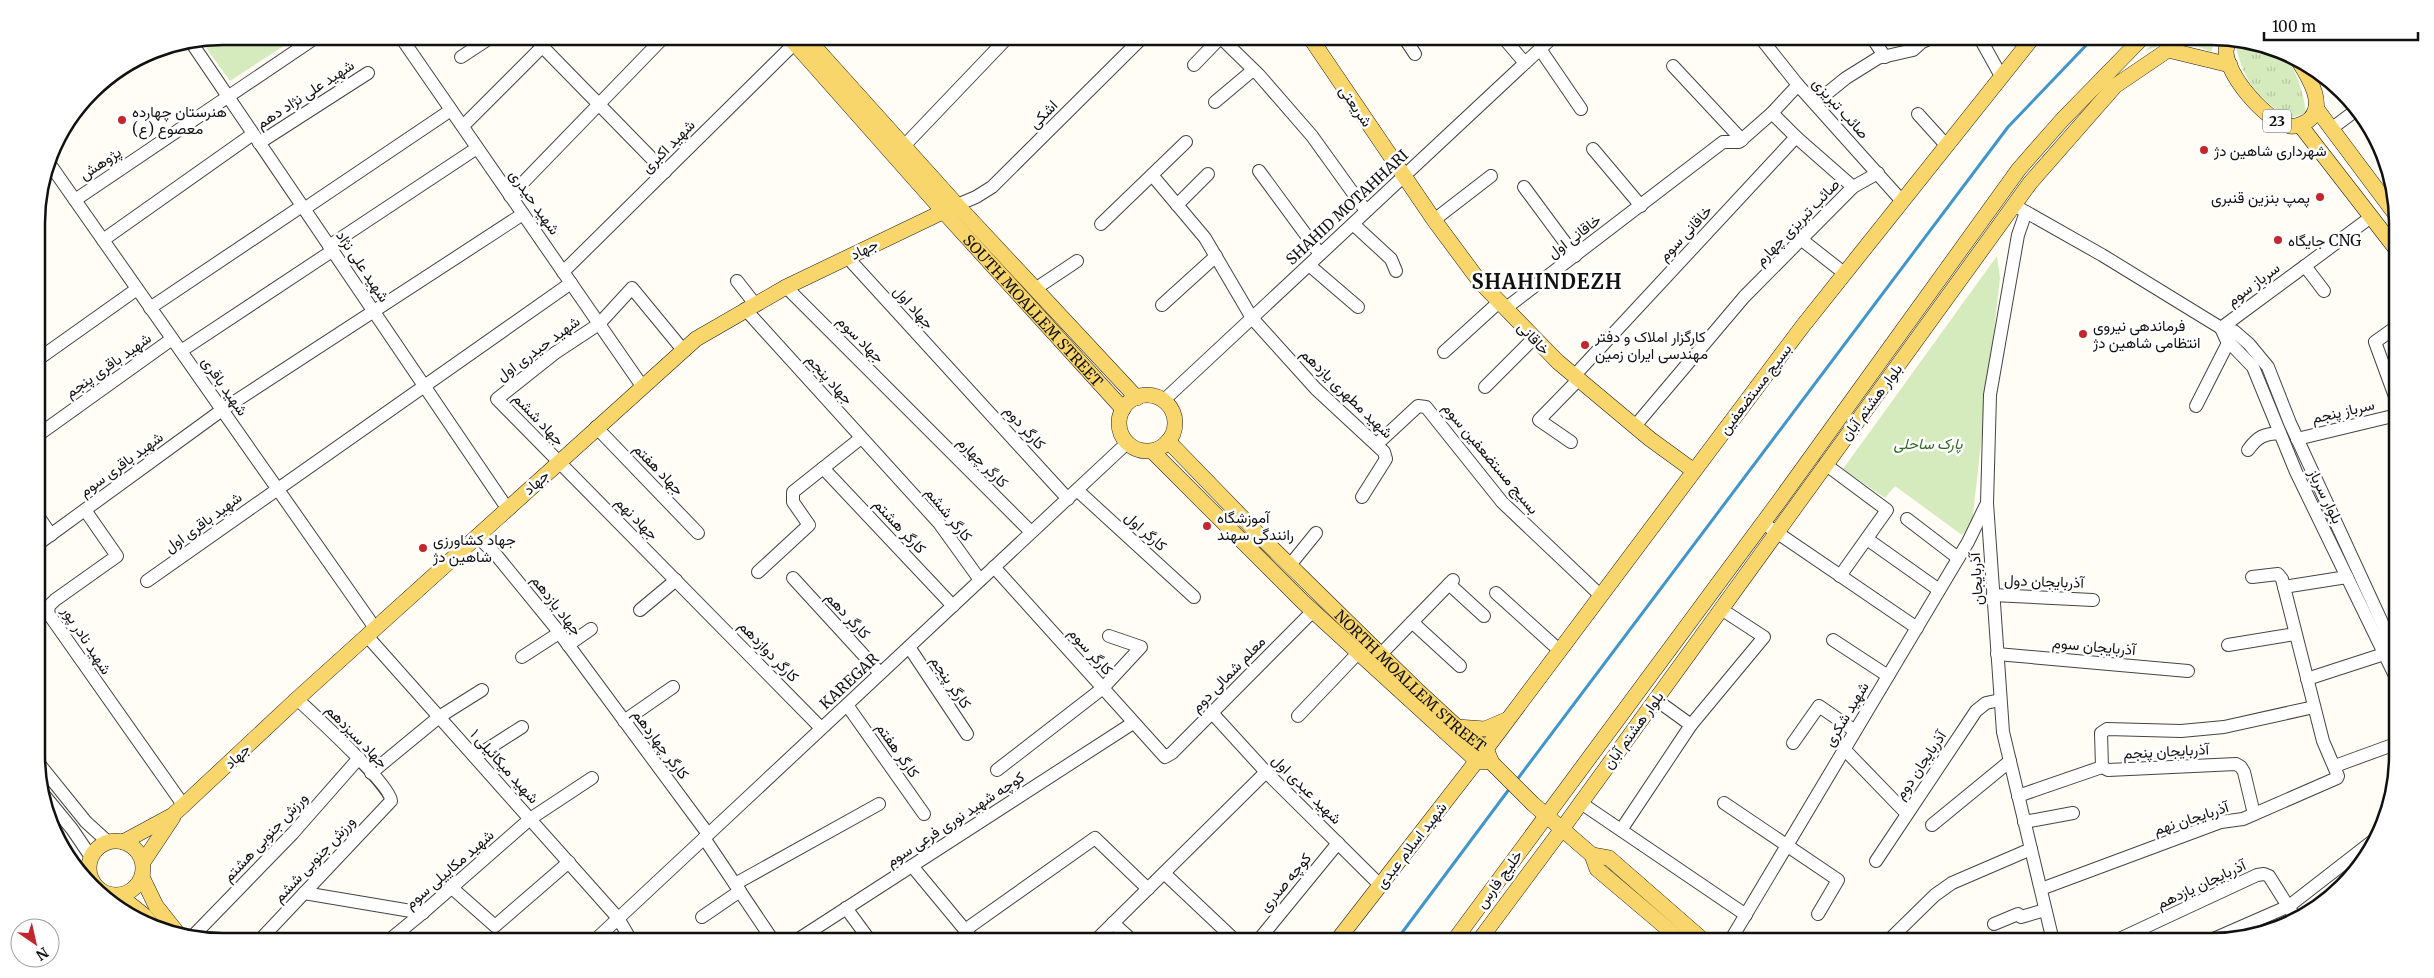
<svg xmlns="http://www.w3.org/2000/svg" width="2434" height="978" font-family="Merriweather,Vazirmatn,serif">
<defs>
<pattern id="grass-tufts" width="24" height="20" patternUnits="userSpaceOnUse" patternTransform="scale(1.25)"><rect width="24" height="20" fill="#d5ebbd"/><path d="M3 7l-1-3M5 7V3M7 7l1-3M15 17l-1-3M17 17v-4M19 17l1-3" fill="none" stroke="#b6c8a1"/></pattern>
</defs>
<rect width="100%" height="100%" fill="#fffdf5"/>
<g fill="url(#grass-tufts)">
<path d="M2160,36H2211L2215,41L2211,52C2181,39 2173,38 2144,52Z"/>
<path d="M2240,41C2250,43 2262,43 2271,46C2293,53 2304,93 2306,113L2290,118C2259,100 2244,82 2236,47Z"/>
</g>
<g fill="#d5ebbd">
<path d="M223,36H299L230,81L201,41Z"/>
<path d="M1997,256L2000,278L1972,523L1962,535L1895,486L1885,498L1843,469Z"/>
</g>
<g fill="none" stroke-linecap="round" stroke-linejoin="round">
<g stroke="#3f96cf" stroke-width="3">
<path d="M1516,781L2008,127L2095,36"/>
<path d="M1395,942L1510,788"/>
</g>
<defs>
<g id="minor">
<path d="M400,36L642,386"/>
<path d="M532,36L665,172"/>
<path d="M1219,36L1259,75L1312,136L1366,211"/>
<path d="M1403,36L1415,54"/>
<path d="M1502,36L1525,63"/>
<path d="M1535,36L1543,46"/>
<path d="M1759,36L1798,85L1901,200"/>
<path d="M1871,36L1885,57"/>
<path d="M1981,40L2001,76"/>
<path d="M191,42L507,508"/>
<path d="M1540,49L1581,109"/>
<path d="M461,57L493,36"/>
<path d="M1194,65L1220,38"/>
<path d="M1673,66L1742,140"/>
<path d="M1215,102L1253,70"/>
<path d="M1815,103L1846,78L1878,58L1913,50L1922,42L1936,36"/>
<path d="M1918,114L1946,145"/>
<path d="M463,126L542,47"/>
<path d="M2331,129L2359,108"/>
<path d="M1796,137L1853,187"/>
<path d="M259,143L368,73"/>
<path d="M904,146L1009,36"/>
<path d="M1593,149L1641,206"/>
<path d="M49,163L375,628"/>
<path d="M1259,171L1320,254"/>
<path d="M1152,175L1205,238L1252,318L1316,389L1384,452L1386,459L1362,497"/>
<path d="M1524,187L1575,256"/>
<path d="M510,196L665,36"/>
<path d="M75,200L318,36"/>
<path d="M957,205L976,197L992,187L1144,36"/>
<path d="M1177,205L1208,174"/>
<path d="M2019,208L2102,255L2221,328L2234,331L2249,344L2268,367L2290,423L2397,655"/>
<path d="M304,209L451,110"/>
<path d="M2026,212L2018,235L1990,395L1987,503L2003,732L2053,941"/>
<path d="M1434,220L1491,176"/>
<path d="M1101,224L1186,142"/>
<path d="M1353,224L1391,259L1396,271"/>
<path d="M103,240L253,134"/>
<path d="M1802,240L1844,273"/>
<path d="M329,246L477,148"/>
<path d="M847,257L1068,499"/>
<path d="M1309,265L1358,307"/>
<path d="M563,272L795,43"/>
<path d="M737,281L755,304"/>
<path d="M786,287L1031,532"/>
<path d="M1035,289L1077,261"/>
<path d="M2324,291L2305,266L2371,217"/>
<path d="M1162,305L1216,256"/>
<path d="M150,308L302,206"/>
<path d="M1506,308L1723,142H1739L1772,113L1798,85"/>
<path d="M745,309L939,523L980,580"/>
<path d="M2396,327L2375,342L2397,402"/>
<path d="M2221,328L2226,339L2253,367L2296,472L2398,682"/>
<path d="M2221,328L2305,266"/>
<path d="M683,350L632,288L599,324L555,353L497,399L821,728"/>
<path d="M181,351L332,251"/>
<path d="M1444,352L1499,302"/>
<path d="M37,360L137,289"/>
<path d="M1574,376L1796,137L1772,113"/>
<path d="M1485,387L1534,338"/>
<path d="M1163,401L1554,36"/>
<path d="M2196,406L2229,341"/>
<path d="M1635,426L1744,297L1853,187L1878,173"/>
<path d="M596,427L698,533"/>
<path d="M38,435L172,339"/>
<path d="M2297,439L2397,415"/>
<path d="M1571,442L1539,420L1579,379"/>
<path d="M1377,444L1418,406L1426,407L1502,502L1600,595"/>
<path d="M2248,450C2258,436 2264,434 2280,433"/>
<path d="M1825,464L1887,510L1840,576"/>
<path d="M823,468L953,606"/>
<path d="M1077,490L1194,597"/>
<path d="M85,510L117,556L55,600L49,606L48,613L184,806"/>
<path d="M38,516L51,535"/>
<path d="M1907,519L1958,558"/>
<path d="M1763,523L1917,628"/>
<path d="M477,536L497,556L555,627L708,834"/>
<path d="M1867,539L1939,590"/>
<path d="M38,544L222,410L523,214"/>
<path d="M1290,565L1316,533"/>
<path d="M994,567L1165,757L1172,753L1313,611"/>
<path d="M758,572L809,525L793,502V492L861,438"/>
<path d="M793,578L880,673"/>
<path d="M147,581L571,283"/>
<path d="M1449,584L1484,616"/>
<path d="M2284,587L2347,577"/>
<path d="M1496,593L1559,650"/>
<path d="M1993,595L2093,600"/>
<path d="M640,610L676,580"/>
<path d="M1412,622L1460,666"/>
<path d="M367,636L618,918L632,942"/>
<path d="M1833,640L1888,676"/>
<path d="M568,645L591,629"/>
<path d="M2228,645L2295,634"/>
<path d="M909,647L967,734"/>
<path d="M1381,654L1453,580"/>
<path d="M1997,654L2188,671"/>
<path d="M522,657L559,633"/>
<path d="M2307,679L2384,654"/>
<path d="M1655,699L1691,725"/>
<path d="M847,705L924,814"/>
<path d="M1213,714L1266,772L1380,885"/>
<path d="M1298,716L1358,653"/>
<path d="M624,721L673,687"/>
<path d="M1793,743L1819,706L1855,731"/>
<path d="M1844,749L1907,814"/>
<path d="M475,757L522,727"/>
<path d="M40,765L86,822L108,842"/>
<path d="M2335,766L2398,743"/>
<path d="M2102,767L2101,733L2107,729L2181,731L2224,727L2314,707"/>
<path d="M997,770L1103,688L1141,647L1109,636"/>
<path d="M371,773L439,717L482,690"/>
<path d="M40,790L72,829L91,857"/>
<path d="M2018,796L2102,767L2108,770L2236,764L2241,767L2244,772L2254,814"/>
<path d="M1581,803L1746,915"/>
<path d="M1724,803L1838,880L1818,914"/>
<path d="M2024,822L2073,813"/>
<path d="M1932,825L2010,761"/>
<path d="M1621,830L1691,725L1764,637L1721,609"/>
<path d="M704,838L774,942"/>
<path d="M1876,861L1976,711L1986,703L2000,700"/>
<path d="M912,866L975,942"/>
<path d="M1164,873L1237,942"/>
<path d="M735,884L879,804"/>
<path d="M452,888L495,926L569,862"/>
<path d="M2041,889L2221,822L2243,819L2337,778L2338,776L2323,741L2282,579L2278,574L2252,577"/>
<path d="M304,893L423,913"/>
<path d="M846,908L871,942"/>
<path d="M702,917L740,891"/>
<path d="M1113,923L1134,942"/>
<path d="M1994,924L2018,914L2021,917L2045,910"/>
<path d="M965,930L1095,838L1148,889"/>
<path d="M192,937L293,833L359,758"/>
<path d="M1730,941L1968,542L1986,505"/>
<path d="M1888,941L1935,895L1952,883L2031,849"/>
<path d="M2115,941L2257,875L2264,874L2269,876L2296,919"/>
<path d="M2209,941L2289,906L2374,840"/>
<path d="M258,942L391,801C392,786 312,713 297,699"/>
<path d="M387,942L426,910L530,819L592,778"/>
<path d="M593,942L1127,443"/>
<path d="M794,942L1133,723"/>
<path d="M1094,942L1266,772"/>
<path d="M1257,942L1338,843"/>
</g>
<g id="major">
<path id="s1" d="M788,36L943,211L1123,409"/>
<path d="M805,36L957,205L1137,398"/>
<path d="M1309,36L1434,220L1480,282L1558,362L1650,439L1694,471"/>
<path d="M2229,39C2228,43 2227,47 2226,50C2225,74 2268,124 2291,126C2297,127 2301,124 2306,122C2329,108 2308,76 2298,60"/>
<path d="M2316,108L2396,215"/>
<path d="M2300,125L2396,249"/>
<circle cx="1147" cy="423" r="28"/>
<path id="s2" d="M1168,441L1265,541L1418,691L1457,727L1486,749L1492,763L1533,804L1592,855L1597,869L1682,941"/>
<path d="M1152,451L1303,602L1477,761L1486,762"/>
<path d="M1457,727L1485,729L1506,720"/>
<circle cx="116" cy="868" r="27"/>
<path d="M123,842L173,815L297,699L696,339L786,287L957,205"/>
<path d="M1592,855L1609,858L1704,941"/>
<path d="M143,862L173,817"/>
<path d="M142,877L156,906L179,935"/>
<path d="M120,896L145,916L154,928"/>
<path d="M1336,942L1486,749L1802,327L2034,36"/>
<path d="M1453,942L1780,500L2019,169L2063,119L2144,36"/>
<path d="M1478,942L1562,829L2030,183L2115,86L2168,50L2230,65"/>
</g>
</defs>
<use href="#minor" stroke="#444" stroke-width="14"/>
<use href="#major" stroke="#222" stroke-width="16"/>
<use href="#minor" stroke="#fff" stroke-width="12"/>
<use href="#major" stroke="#f9d66b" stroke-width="15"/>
</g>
<g fill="#c4262e" stroke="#fff" stroke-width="2">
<circle cx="122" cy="120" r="5"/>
<circle cx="2204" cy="150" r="5"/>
<circle cx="2320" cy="197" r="5"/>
<circle cx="2278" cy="240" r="5"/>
<circle cx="2083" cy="334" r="5"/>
<circle cx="1585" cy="345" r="5"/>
<circle cx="1207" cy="526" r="5"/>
<circle cx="423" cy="548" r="5"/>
</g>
<g text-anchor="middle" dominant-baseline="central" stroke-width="5" stroke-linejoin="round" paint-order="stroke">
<rect fill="#fff" stroke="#585858" stroke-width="1" x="2263" y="109.5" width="28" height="23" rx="4"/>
<g font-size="14" font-weight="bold" fill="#111">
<text x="2277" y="121">23</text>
</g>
<g font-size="15" fill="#111" stroke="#fff">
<text transform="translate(305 94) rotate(-33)">شهید علی نژاد دهم</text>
<text transform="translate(1356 106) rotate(56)">شریعتی</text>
<text transform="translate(1841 108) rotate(48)">صائب تبریزی</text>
<text transform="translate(1043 114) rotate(-45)">اشکی</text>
<text transform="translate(668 146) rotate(-45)">شهید اکبری</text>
<text transform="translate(100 163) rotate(-34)">پژوهش</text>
<text transform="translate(535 202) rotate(55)">شهید حیدری</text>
<text transform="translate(1347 207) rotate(-43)">SHAHID MOTAHHARI</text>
<text transform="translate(1797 222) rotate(-46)">صائب تبریزی چهارم</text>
<text transform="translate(1685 233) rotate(-47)">خاقانی سوم</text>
<text transform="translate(1574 236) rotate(-37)">خاقانی اول</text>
<text transform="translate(864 249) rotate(-26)">جهاد</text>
<text transform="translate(363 266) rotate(56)">شهید علی نژاد</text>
<text transform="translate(2253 284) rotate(-37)">سرباز سوم</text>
<text transform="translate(914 307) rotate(48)">جهاد اول</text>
<text stroke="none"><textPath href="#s1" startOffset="368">SOUTH MOALLEM STREET</textPath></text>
<text transform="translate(1534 338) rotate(46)">خاقانی</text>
<text transform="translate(861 339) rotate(45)">جهاد سوم</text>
<text transform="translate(538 348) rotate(-36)">شهید حیدری اول</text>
<text transform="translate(108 365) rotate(-35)">شهید باقری پنجم</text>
<text transform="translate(830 379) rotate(48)">جهاد پنجم</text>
<text transform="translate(225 386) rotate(55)">شهید باقری</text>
<text transform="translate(1755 389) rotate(-53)">بسیج مستضعفین</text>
<text transform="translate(1347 393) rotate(44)">شهید مطهری یازدهم</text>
<text transform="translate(1871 402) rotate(-53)">بلوار هشتم آبان</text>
<text transform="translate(2343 411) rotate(-13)">سرباز پنجم</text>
<text transform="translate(539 419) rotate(46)">جهاد ششم</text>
<text transform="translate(1025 427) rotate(48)">کارگر دوم</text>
<text transform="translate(1491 458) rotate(50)">بسیج مستضعفین سوم</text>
<text transform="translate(983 462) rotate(45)">کارگر چهارم</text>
<text transform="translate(121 464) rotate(-36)">شهید باقری سوم</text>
<text transform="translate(659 469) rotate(46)">جهاد هفتم</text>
<text transform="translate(536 482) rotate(-42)">جهاد</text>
<text transform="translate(2326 496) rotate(64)">بلوار سرباز</text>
<text transform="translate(949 514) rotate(51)">کارگر ششم</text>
<text transform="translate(637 518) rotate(45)">جهاد نهم</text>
<text transform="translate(203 522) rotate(-36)">شهید باقری اول</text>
<text transform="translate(900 526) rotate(47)">کارگر هشتم</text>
<text transform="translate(1146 531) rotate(42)">کارگر اول</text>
<text transform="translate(1976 579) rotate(-94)">آذربایجان</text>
<text transform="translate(2044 581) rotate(2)">آذربایجان دول</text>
<text transform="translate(557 605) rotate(52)">جهاد یازدهم</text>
<text transform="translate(848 615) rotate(47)">کارگر دهم</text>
<text transform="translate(87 640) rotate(57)">شهید نادر پور</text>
<text transform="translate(2094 646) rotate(5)">آذربایجان سوم</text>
<text transform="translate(769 651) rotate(46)">کارگر دوازدهم</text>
<text transform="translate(1091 651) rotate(48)">کارگر سوم</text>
<text transform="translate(1228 674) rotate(-46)">معلم شمالی دوم</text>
<text transform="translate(849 681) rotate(-43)">KAREGAR</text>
<text stroke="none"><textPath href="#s2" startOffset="341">NORTH MOALLEM STREET</textPath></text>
<text transform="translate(951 682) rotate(56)">کارگر پنجم</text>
<text transform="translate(1846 714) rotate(-59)">شهید شکری</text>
<text transform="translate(1633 730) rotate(-54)">بلوار هشتم آبان</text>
<text transform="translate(357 736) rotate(46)">جهاد سیزدهم</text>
<text transform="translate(661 744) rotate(53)">کارگر چهاردهم</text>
<text transform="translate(898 750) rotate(55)">کارگر هفتم</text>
<text transform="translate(2166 751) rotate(-3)">آذربایجان پنجم</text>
<text transform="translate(237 756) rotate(-43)">جهاد</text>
<text transform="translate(1920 765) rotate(-56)">آذربایجان دوم</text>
<text transform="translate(505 766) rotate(48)">شهید میکائیلی ۱</text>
<text transform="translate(1307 789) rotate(45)">شهید عبدی اول</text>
<text transform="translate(2191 818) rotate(-18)">آذربایجان نهم</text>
<text transform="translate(955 819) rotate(-33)">کوچه شهید نوری فرعی سوم</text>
<text transform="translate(265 837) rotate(-47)">ورزش جنوبی هشتم</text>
<text transform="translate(1411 845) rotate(-52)">شهید اسلام عبدی</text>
<text transform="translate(314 859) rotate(-47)">ورزش جنوبی ششم</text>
<text transform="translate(449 869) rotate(-41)">شهید مکاییلی سوم</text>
<text transform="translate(1499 879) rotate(-54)">خلیج فارس</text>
<text transform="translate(1285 882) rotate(-50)">کوچه صدری</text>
<text transform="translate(2201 884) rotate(-25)">آذربایجان یازدهم</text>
</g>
<g font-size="15" fill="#111" stroke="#fff" text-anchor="start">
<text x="132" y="111">هنرستان چهارده<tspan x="132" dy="17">معصوع (ع)</tspan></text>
<text x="2214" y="150">شهرداری شاهین دژ</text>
<text x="2310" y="197" text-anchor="end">پمپ بنزین قنبری</text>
<text x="2288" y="240">جایگاه CNG</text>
<text x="2093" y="325">فرماندهی نیروی<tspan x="2093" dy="17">انتظامی شاهین دژ</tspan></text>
<text x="1595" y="336">کارگزار املاک و دفتر<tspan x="1595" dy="17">مهندسی ایران زمین</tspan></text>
<text x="1217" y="517">آموزشگاه<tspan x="1217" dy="17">رانندگی سهند</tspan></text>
<text x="433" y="539">جهاد کشاورزى<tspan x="433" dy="17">شاهین دژ</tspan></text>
</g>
<g font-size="15" font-style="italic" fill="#2f6b1f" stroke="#fff">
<text x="1928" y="443">پارک ساحلی</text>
</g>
<g font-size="20" font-weight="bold" letter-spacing="1" fill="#111" stroke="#fff">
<text x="1547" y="281">SHAHINDEZH</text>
</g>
</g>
<path d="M0 0H2434V978H0ZM223 45H2211A178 178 0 0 1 2389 223V755A178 178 0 0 1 2211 933H223A178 178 0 0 1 45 755V223A178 178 0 0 1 223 45Z" fill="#fff" fill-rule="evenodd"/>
<path fill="none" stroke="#111" stroke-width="2.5" d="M223 45H2211A178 178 0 0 1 2389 223V755A178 178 0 0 1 2211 933H223A178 178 0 0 1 45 755V223A178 178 0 0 1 223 45Z"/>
<g transform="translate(35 943) rotate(146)"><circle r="24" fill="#ffffff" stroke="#a0a0a0"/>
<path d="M0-4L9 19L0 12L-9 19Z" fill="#c4262e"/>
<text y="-8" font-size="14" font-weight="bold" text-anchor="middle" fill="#111111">N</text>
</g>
<path d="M2264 32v8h154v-8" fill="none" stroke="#111111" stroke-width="2.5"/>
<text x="2272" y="32" font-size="15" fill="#111111" stroke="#ffffff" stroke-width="4" paint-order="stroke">100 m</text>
</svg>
